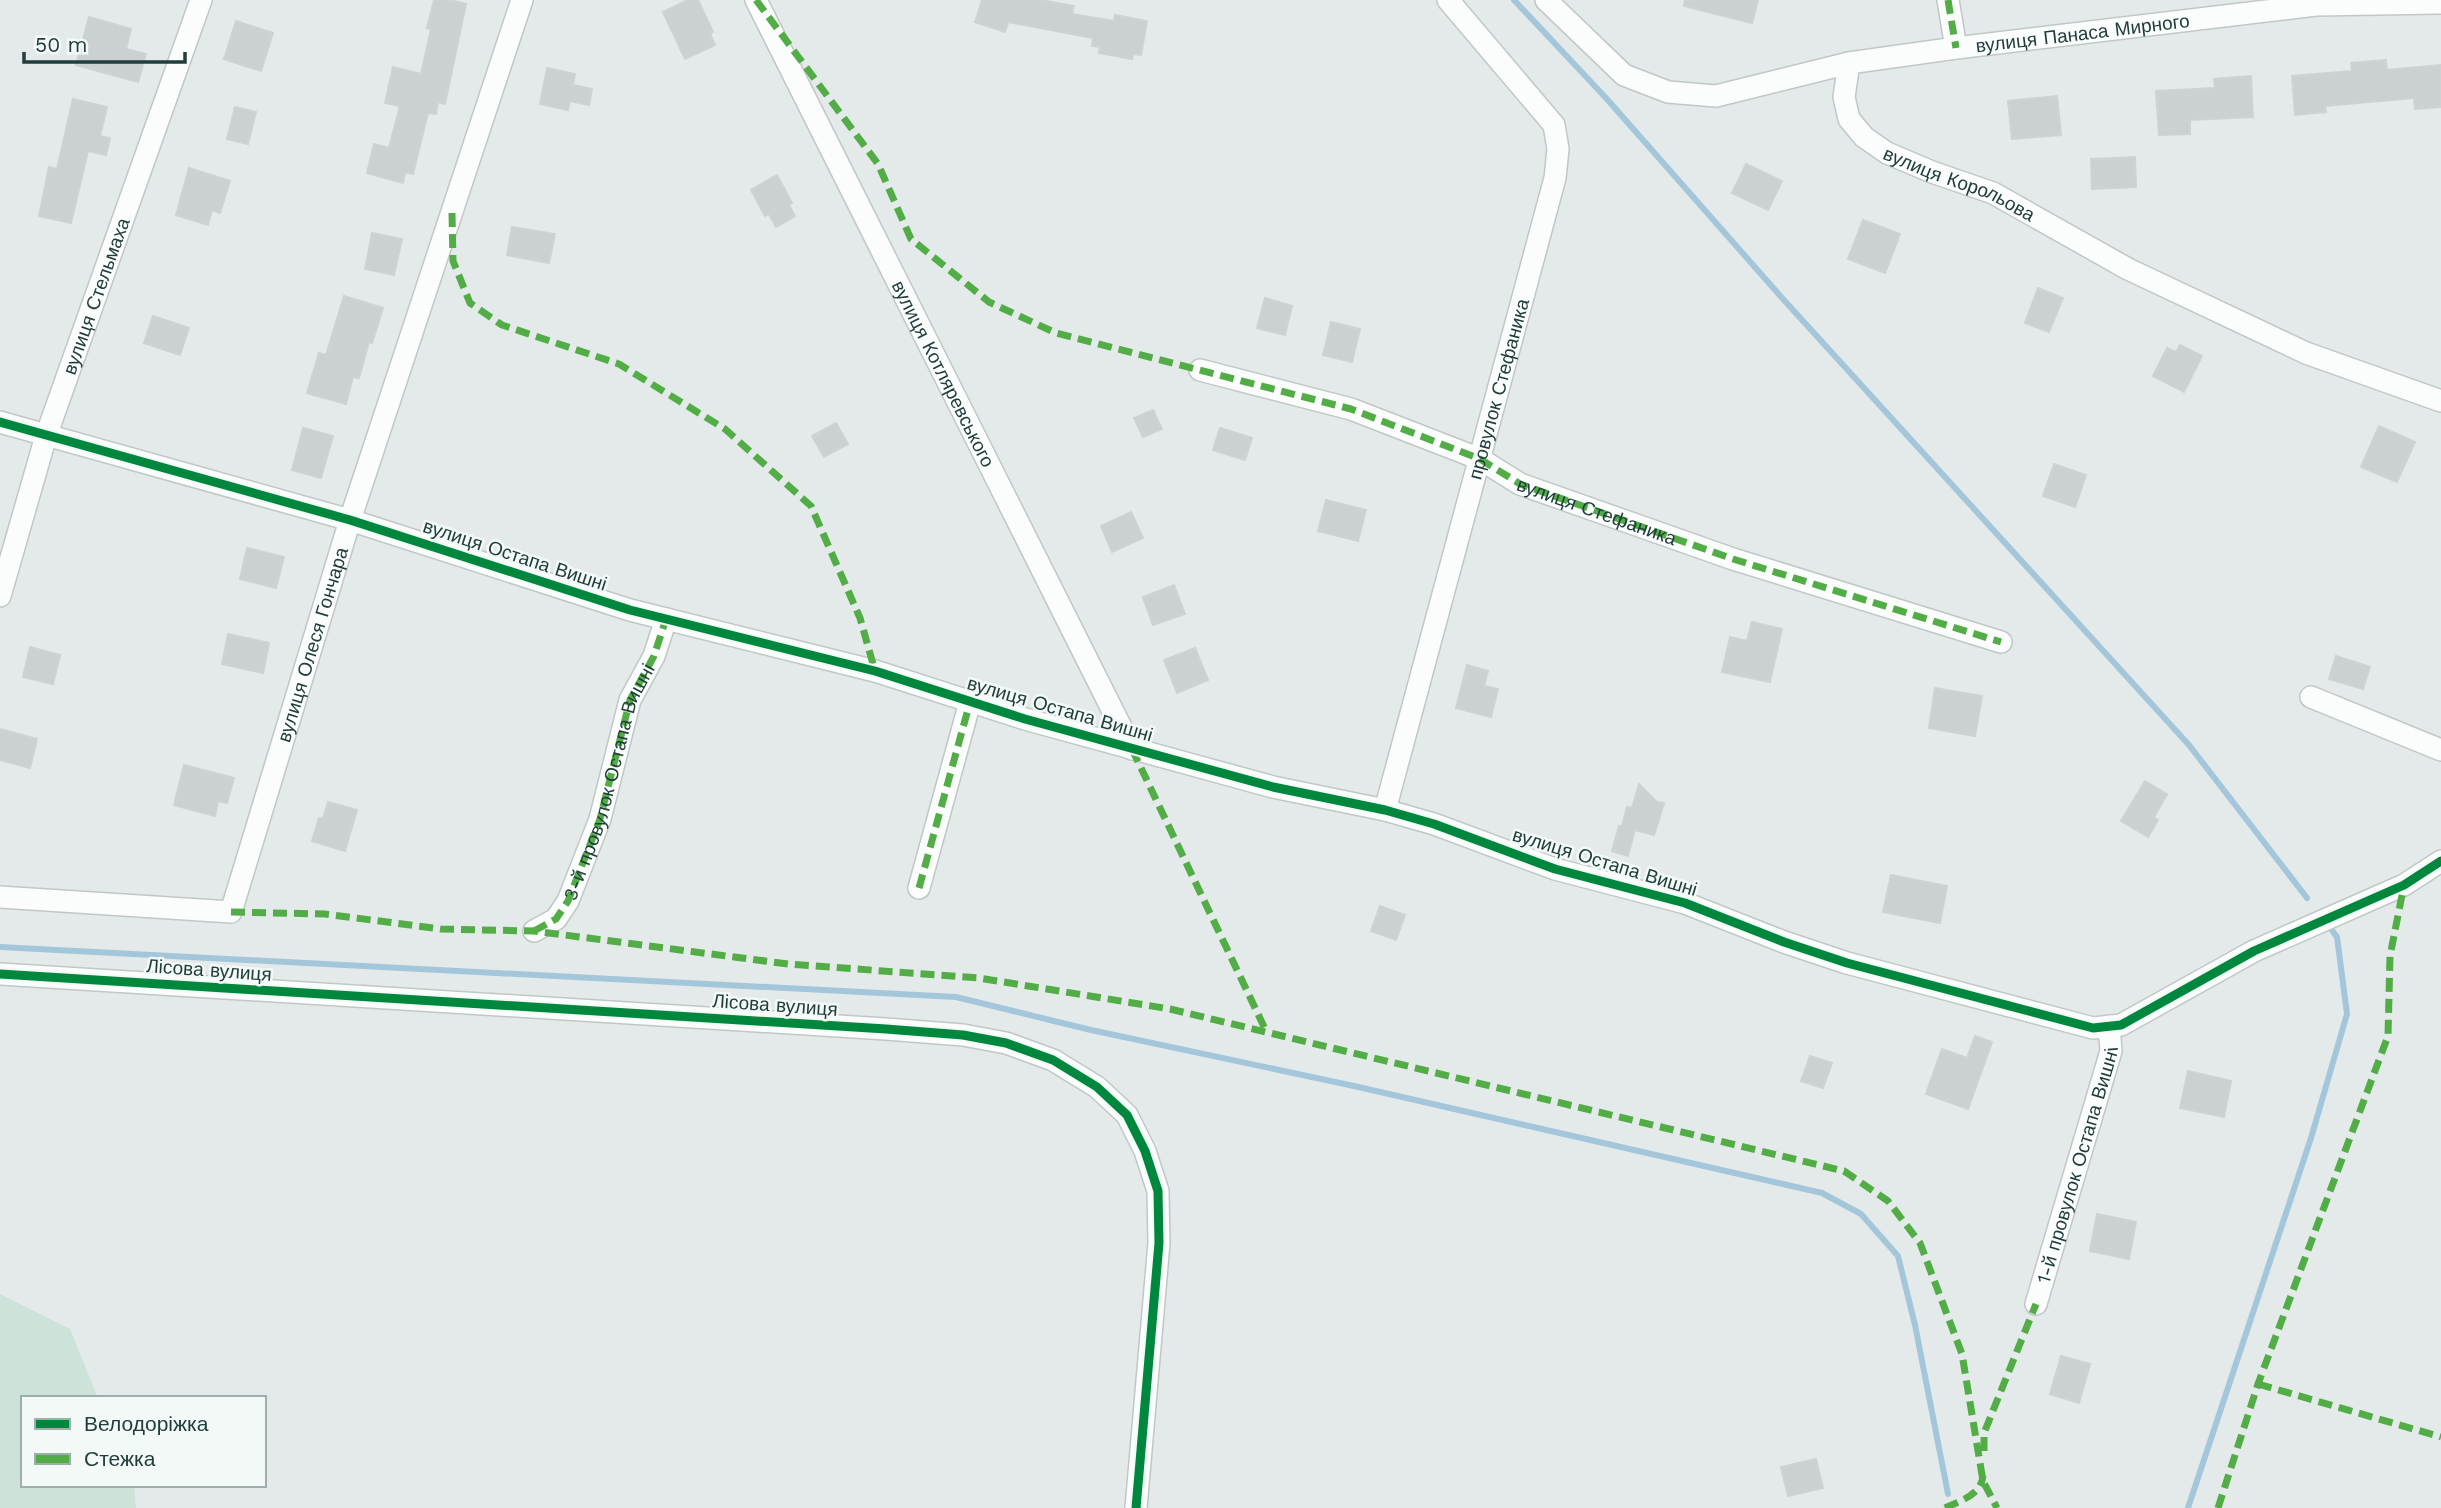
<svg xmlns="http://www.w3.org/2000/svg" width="2441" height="1508" font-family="'Work Sans',sans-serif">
<rect width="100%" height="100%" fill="#e4eae9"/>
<path fill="#cde3d9" d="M0,1294L70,1329L98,1398H23V1485H134L136,1508H0Z"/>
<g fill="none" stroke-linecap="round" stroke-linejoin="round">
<g stroke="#a4c6da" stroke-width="6">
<path d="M1514,0L1606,98L1783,299L2189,745L2307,898"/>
<path d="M0,947L956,997L1091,1030L1354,1086L1822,1193L1861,1214L1898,1256L1915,1325L1948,1494"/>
<path d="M2188,1508L2311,1138L2347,1014L2337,937L2329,926"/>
</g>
</g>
<g fill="#cbd1d0" stroke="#cdd3d2" stroke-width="2">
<path d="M434,0H450L466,4L445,104L438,102L436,114L428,113L413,174L405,172L403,183L367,173L374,144L389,148L400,106L385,103L393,67L421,74L431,29L427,28Z"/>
<path d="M688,0H698L713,32L710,34L715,45L685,59L663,12Z"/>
<path d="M982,0H1041L1074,6L1072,14L1114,21L1115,15L1147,21L1141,55L1133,54L1132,59L1099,53L1100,47L1092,46L1093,38L1008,22L1005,32L975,22Z"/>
<path d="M1685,0H1758L1752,23L1684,6Z"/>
<path d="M89,17L131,29L126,49L146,54L138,82L76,65Z"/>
<path d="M236,21L273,33L261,71L224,59Z"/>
<path d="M2386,60L2387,70L2441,65V107L2415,109L2414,98L2325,106L2326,112L2295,115L2292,76L2352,71L2351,63Z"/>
<path d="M547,68L575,74L573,85L592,89L589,105L570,101L568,110L540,104Z"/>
<path d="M2251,76L2253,117L2190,120V134L2159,135L2156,91L2215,88L2214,79Z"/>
<path d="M2057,96L2061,135L2012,139L2008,101Z"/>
<path d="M73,99L107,107L100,136L110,138L106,155L88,151L71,223L39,216L49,167L57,169Z"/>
<path d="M235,107L256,112L248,144L227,139Z"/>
<path d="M2135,157L2136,187L2092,189L2091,159Z"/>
<path d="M1746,164L1782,181L1768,210L1732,193Z"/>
<path d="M189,168L230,181L220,213L212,210L208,225L176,215Z"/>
<path d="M777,175L792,203L789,205L795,216L776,227L769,214L765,216L751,190Z"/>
<path d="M1863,220L1900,234L1885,273L1848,259Z"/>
<path d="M512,227L555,234L549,263L507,255Z"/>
<path d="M372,233L402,239L394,275L365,269Z"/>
<path d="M2038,288L2063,298L2049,332L2025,323Z"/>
<path d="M344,296L383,308L372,343L369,342L359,378L353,377L346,404L307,393L319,353L326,355Z"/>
<path d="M1265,298L1292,306L1285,335L1257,328Z"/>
<path d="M153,316L189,328L180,355L144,343Z"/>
<path d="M1331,322L1360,329L1352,362L1323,355Z"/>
<path d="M2180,345L2202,356L2184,392L2153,376L2167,348L2176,352Z"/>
<path d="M1153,410L1162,429L1143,437L1134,418Z"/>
<path d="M836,423L848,444L824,457L812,436Z"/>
<path d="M2379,426L2415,442L2397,482L2361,467Z"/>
<path d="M303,428L333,436L321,478L292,470Z"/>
<path d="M1220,428L1252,438L1245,460L1213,450Z"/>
<path d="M2054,464L2086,475L2075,507L2043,496Z"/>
<path d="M1326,500L1366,510L1358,541L1318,531Z"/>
<path d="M1131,512L1143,538L1112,552L1101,526Z"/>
<path d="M247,548L284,557L276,588L240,579Z"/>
<path d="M1174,585L1185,614L1153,625L1143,597Z"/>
<path d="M1752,622L1782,629L1770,682L1722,672L1730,637L1747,641Z"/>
<path d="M228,634L269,643L263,673L222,664Z"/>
<path d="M30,647L60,655L53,684L23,677Z"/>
<path d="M1195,648L1208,680L1177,693L1164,660Z"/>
<path d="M2336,656L2370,667L2363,689L2329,679Z"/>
<path d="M1467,665L1488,671L1484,686L1498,689L1491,717L1456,708Z"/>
<path d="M1935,688L1982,696L1975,736L1929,728Z"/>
<path d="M0,729L37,739L30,768L0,760Z"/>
<path d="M184,765L234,778L227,803L218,801L215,816L174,805Z"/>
<path d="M2145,781L2167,794L2154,817L2158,820L2148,837L2121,821Z"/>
<path d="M1639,784L1657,802L1664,803L1654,835L1635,830L1628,856L1612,851L1619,826H1622L1627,807L1632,808Z"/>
<path d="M328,802L357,810L345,851L312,841L319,818L323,819Z"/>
<path d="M1891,875L1947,886L1940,923L1883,912Z"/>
<path d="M1380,906L1405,915L1396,940L1371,931Z"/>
<path d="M1975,1036L1992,1042L1968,1109L1926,1094L1942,1049L1967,1058Z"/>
<path d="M1810,1056L1832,1063L1823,1088L1801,1081Z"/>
<path d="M2188,1071L2231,1081L2224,1117L2180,1108Z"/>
<path d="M2097,1214L2136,1222L2129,1259L2090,1251Z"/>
<path d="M2061,1356L2090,1364L2079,1403L2050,1394Z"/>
<path d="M1816,1459L1823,1488L1788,1496L1781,1467Z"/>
</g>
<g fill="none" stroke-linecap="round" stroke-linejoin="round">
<defs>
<g id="street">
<path id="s1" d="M756,0L1132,749"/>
<path id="s2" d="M1546,0L1624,75L1668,92L1716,96L1849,63L1956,48L2316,5L2441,3"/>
<path d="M1948,0L1956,48"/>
<path id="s3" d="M1849,63L1844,97L1849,119L1864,137L1887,153L1932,172L1993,193L2128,269L2306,353L2441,401"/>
<path d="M1200,370L1351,409L1480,459L1520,484L1733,559L2001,642"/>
<path d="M0,422L350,520L630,610L875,671L1025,719L1273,787L1385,810L1434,824L1555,869L1685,903L1784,942L1847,963L2093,1028L2121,1025L2254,951L2404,885L2441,861"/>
<path id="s4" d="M0,596L46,436L201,0"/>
<path d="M2311,697L2441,750"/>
<path id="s5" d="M1385,810L1555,178L1558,149L1554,125L1448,0"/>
<path d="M919,888L970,702"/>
<path id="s6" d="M0,897L231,912L350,520L522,0"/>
<path d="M534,931L556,919L568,901L600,819L630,700L654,656L666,619"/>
<path d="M0,974L886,1029L963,1035L1006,1043L1053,1060L1097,1087L1127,1115L1145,1151L1158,1191L1159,1243L1136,1508"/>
<path id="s7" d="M2036,1304L2111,1051L2109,1026"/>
</g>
</defs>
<use href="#street" stroke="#c1c7c6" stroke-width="24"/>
<use href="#street" stroke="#fbfcfc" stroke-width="21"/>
<g stroke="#52ad46" stroke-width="7" stroke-dasharray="14 7" stroke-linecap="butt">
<path id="s8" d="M756,0L878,164L911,239L989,302L1056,333L1351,409L1480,459L1520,484L1733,559L2001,642"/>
<path d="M1948,0L1956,48"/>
<path d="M452,213L453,261L470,303L502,325L619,364L725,429L811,506L860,618L875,671"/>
<path d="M1132,749L1267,1033"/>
<path d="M919,888L970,702"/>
<path d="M231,912L325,914L441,929L534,931L788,964L979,978L1170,1009L1844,1171L1888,1201L1920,1243L1962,1354L1983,1481L1997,1508"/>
<path id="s9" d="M534,931L556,919L568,901L600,819L630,700L654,656L666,619"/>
<path d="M2258,1384L2441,1437"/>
<path d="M1984,1451V1433L2036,1304"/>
<path d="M1945,1508C1960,1501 1981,1495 1983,1476"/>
<path d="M2218,1508L2258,1384L2388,1036L2390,956L2404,885"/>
</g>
<defs>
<g id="cycleway">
<path d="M0,422L350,520L630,610L875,671L1025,719L1273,787L1385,810L1434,824L1555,869L1685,903L1784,942L1847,963L2093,1028L2121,1025L2254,951L2404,885L2441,861"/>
<path d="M0,974L886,1029L963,1035L1006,1043L1053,1060L1097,1087L1127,1115L1145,1151L1158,1191L1159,1243L1136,1508"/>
</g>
</defs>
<use href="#cycleway" stroke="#f2f9f7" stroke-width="13"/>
<use href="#cycleway" stroke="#00873e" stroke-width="9"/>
</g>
<g text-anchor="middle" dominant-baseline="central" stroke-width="5" stroke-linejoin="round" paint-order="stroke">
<g font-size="19" fill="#213e3c" stroke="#f2f9f7">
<text stroke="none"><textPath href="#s2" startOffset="576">вулиця Панаса Мирного</textPath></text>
<text stroke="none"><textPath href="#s3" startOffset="187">вулиця Корольова</textPath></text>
<text stroke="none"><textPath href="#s4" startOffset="315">вулиця Стельмаха</textPath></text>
<text stroke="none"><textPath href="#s1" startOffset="418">вулиця Котляревського</textPath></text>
<text stroke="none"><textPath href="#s5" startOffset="436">провулок Стефаника</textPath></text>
<text stroke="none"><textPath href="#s8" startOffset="1032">вулиця Стефаника</textPath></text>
<text transform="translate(515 555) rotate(18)">вулиця Остапа Вишні</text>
<text stroke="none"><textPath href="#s6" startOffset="511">вулиця Олеся Гончара</textPath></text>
<text transform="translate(1060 709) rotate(16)">вулиця Остапа Вишні</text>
<text stroke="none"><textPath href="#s9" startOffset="173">3-й провулок Остапа Вишні</textPath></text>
<text transform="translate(1605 862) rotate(17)">вулиця Остапа Вишні</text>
<text transform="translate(209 970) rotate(4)">Лісова вулиця</text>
<text transform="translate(775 1005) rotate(4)">Лісова вулиця</text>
<text stroke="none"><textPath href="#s7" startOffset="145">1-й провулок Остапа Вишні</textPath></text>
</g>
</g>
<rect x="21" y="1396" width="245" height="91" fill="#f2f9f7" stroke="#9eaeac" stroke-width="2"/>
<rect x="35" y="1419" width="35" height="10" fill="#00873e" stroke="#9eaeac" stroke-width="2"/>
<text x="84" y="1431" font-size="21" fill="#213e3c">Велодоріжка</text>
<rect x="35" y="1454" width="35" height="10" fill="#52ad46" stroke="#9eaeac" stroke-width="2"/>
<text x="84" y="1466" font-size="21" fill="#213e3c">Стежка</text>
<path d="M24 52v10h161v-10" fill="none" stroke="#213e3c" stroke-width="3.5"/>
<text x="35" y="52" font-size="21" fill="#213e3c" stroke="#f2f9f7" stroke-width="5" paint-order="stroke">50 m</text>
</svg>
